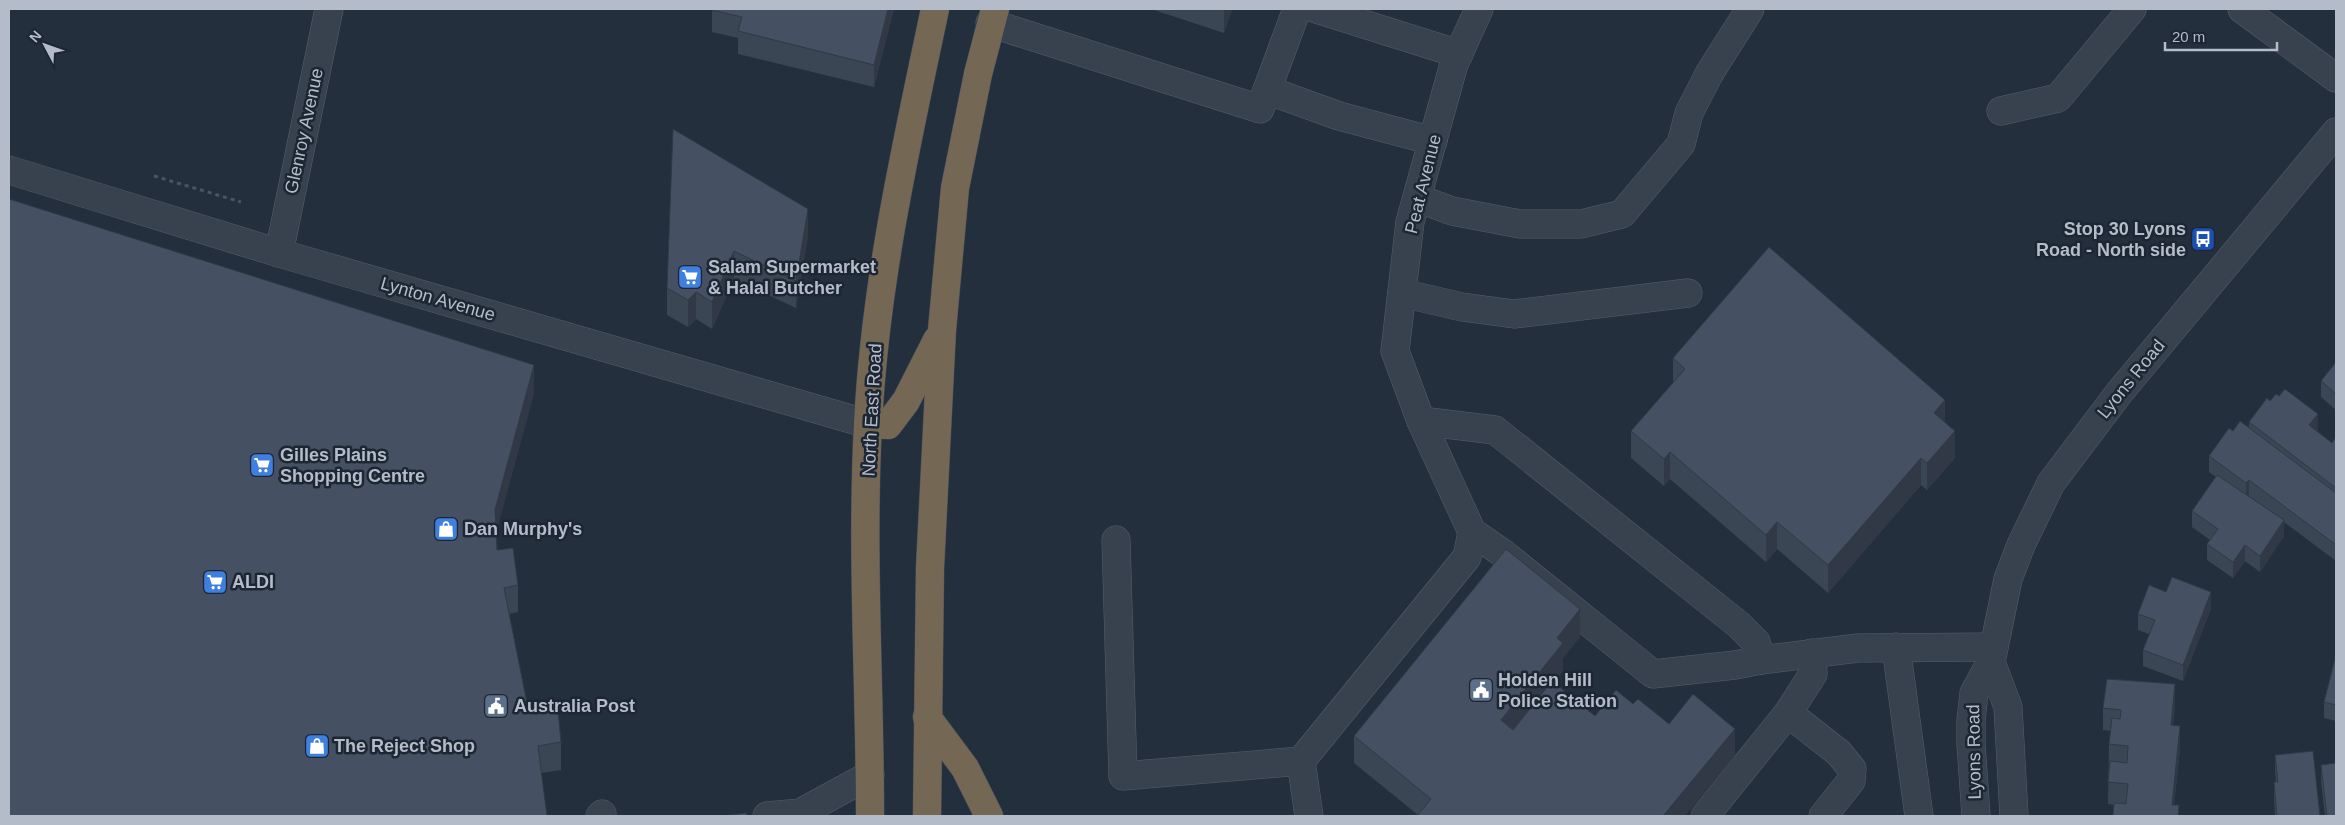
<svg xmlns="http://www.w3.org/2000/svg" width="2345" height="825" font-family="Arial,sans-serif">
<rect width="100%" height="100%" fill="#242f3e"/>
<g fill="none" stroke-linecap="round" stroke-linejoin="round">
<defs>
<g id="minor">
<path d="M1316,9L1459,54"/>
<path d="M1479,9L1454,64L1410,222L1395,351L1421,421L1472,532L1504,554L1653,674L1735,665L1761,660L1858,648L1994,647"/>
<path d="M2242,9L2336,78"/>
<path d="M990,23L1260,109L1297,9"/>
<path d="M1267,90L1339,116L1433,141"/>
<path d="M2001,111L2058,98L2132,9"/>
<path d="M9,170L279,253L868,424"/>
<path d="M1417,198L1452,211L1520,224H1581L1622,214L1681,144L1689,113L1709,74L1750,9"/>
<path d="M279,253L329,9"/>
<path d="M1402,293L1462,307L1514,314L1688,293"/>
<path d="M1421,421L1495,430L1739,625L1756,642L1761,660"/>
<path d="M1116,540L1123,776L1301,761"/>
<path d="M1896,647L1919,816"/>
<path d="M1991,662L2008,707L2014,816"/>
<path d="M1788,713L1839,753L1852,769L1851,781L1823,816"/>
<path d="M600,816L602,814"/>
<path d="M767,816L800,813L870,775"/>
<path d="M1309,816L1301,761L1467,557L1472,532"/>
<path d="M1705,816L1788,713L1813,674L1812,653"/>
<path d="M1976,816L1971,744V720L1974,693L1991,662L2008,579L2021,545L2051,483L2119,393L2336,132"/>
</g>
<g id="highway">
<path d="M868,424L888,425L906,401L937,340"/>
<path d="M927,717L965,768L989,816"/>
<path d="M870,816C870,686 861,554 868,424C875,283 906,146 935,9"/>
<path d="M927,816L930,568L942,330L955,188L978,74L995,9"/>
</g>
</defs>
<use href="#minor" stroke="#565f6c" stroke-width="29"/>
<use href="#highway" stroke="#434c59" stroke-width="29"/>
<path stroke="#44595c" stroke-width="3" stroke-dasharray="4 4" stroke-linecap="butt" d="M154,176L241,202"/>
<use href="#minor" stroke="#38414e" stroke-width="28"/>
<use href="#highway" stroke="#746855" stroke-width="28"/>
</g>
<g fill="#3b4654">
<path d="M712,9H894L874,87L738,54V38L712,32Z"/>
<path d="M1151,9H1232L1224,33Z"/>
<path d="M673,129L808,236L796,308L734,279L712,329L696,319L688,327L667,315V288Z"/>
<path d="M1673,358L1945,422L1955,458L1927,490L1921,485L1828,593L1777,549L1766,562L1670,479L1664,486L1631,458V431L1673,383Z"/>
<path d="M2336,362V410L2321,397V381Z"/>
<path d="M534,393L496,532L497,550L518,585V612L509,614L527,703L561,742V770L541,773L9,816Z"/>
<path d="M2249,422L2318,430L2317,431L2332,443L2336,437V561L2284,522V536L2260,572L2245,561L2233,578L2207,560V544L2210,540L2192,527V511L2216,477L2209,472V456L2233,431L2249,428Z"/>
<path d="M2211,608L2183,681L2143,666V650L2149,634L2138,630V614Z"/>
<path d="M1580,637L1563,658V671L1553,682L1595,716L1633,704L1669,724L1735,756L1418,815L1354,763V736Z"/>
<path d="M2336,655V721L2324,718V702Z"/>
<path d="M2175,707L2173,725L2180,748L2174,805L2179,816L2108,804L2109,744L2111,731L2103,730V708Z"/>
<path d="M2275,755L2320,816H2275L2274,798V782H2276L2275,771Z"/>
<path d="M2321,765L2336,816H2325L2321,781Z"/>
</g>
<g fill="#303945">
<path d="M888,9H894L874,87V65Z"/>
<path d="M1224,9H1232L1224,33Z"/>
<path d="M808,209V236L796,308V281Z"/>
<path d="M734,251V279L712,329V302Z"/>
<path d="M696,292V319L688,327V300Z"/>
<path d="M534,365V393L495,537V510Z"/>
<path d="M1945,400V427L1934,413Z"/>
<path d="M2318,414V430L2309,441V425Z"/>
<path d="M1955,431V458L1927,490V463Z"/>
<path d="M1670,452V479L1664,486V459Z"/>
<path d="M1921,458V485L1828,593V565Z"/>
<path d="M2249,480V496L2246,499V483Z"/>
<path d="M2284,520V536L2260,572V556Z"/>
<path d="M1777,522V549L1766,562V535Z"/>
<path d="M2245,545V561L2233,578V562Z"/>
<path d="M2211,592V608L2183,681V665Z"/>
<path d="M1580,609V637L1563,658V671L1501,747V720L1557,638Z"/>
<path d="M2175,684V707L2171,747V725Z"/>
<path d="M2180,726V748L2173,816L2172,805Z"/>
<path d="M1735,729V756L1685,816H1663Z"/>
</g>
<g fill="#455162" stroke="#303945">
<path d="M712,9H888L874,65L738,31L742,17L712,10Z"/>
<path d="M673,129L808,209L796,281L734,251L712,302L696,292L688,300L667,288Z"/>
<path d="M9,199L534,365L495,510L497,550L513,548L518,585L504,588L527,703L557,700L561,742L538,746L547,816H9Z"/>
<path d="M1769,247L1945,400L1934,413L1955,431L1927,463L1921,458L1828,565L1777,522L1766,535L1670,452L1664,459L1631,431L1685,369L1673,358Z"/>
<path d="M2336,362V394L2321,381Z"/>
<path d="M2285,389L2318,414L2309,425L2332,443L2336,437V488L2249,422L2267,398L2270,401L2276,394L2279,396Z"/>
<path d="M2240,421L2336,493V545L2249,480L2246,483L2209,456L2229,428L2233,431Z"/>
<path d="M2217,475L2284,520L2260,556L2245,545L2233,562L2207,544L2218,529L2192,511Z"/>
<path d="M1506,549L1580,609L1557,638L1563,643L1501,720L1513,730L1552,681L1595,716L1616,690L1633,704L1638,699L1669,724L1693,694L1735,729L1663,816H1417L1431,799L1354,736Z"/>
<path d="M2172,577L2211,592L2183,665L2143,650L2155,620L2138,614L2149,585L2166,592Z"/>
<path d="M2336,655V705L2324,702Z"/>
<path d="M2107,679L2175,684L2171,725L2180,726L2172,805H2179L2178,816H2113L2114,803L2126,804L2128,784L2108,782L2110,761L2127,763L2128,746L2109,744L2112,718L2120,719L2121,710L2103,708Z"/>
<path d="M2313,751L2320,816H2277L2274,782H2278L2275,755Z"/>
<path d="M2336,763V816H2327L2321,765Z"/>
<path d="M746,813L747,816H730V815Z"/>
</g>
<defs>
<symbol id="bus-square" viewBox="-11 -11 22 22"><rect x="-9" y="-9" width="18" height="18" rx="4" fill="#1a4fb4" stroke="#1d2633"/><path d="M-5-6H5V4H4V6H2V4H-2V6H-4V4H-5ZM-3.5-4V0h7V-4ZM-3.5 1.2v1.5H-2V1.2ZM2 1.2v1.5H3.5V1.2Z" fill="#fff"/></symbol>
<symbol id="supermarket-square" viewBox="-11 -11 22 22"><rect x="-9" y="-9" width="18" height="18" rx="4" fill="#3f7fe0" stroke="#1d2633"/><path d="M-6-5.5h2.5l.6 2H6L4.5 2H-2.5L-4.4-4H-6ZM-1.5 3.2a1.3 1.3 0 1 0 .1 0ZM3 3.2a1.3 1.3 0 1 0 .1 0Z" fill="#fff"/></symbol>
<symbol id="shop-square" viewBox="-11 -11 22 22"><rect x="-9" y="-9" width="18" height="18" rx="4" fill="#3f7fe0" stroke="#1d2633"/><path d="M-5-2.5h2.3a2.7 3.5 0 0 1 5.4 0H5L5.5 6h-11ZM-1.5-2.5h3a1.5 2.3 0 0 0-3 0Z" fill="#fff"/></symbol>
<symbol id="civic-square" viewBox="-11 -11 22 22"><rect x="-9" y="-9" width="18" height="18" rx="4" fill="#5c6f8a" stroke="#1d2633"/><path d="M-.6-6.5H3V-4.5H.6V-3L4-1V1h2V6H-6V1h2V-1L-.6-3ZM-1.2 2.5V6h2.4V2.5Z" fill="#fff"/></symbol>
</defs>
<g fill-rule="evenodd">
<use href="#bus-square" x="2189" y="225" width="28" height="28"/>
<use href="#supermarket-square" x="676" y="263" width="28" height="28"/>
<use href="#supermarket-square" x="248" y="451" width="28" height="28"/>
<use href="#shop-square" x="432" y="515" width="28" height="28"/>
<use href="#supermarket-square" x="201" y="568" width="28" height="28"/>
<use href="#civic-square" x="1467" y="676" width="28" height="28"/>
<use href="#civic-square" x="482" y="692" width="28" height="28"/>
<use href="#shop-square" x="303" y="732" width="28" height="28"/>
</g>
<g text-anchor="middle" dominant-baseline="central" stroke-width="5" stroke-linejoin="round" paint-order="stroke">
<g font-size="18" fill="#b4bcc9" stroke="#1d2633">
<text transform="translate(304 131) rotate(-78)">Glenroy Avenue</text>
<text transform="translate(1423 184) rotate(-76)">Peat Avenue</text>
<text transform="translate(438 299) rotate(16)">Lynton Avenue</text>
<text transform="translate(2131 379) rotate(-51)">Lyons Road</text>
<text transform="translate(872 410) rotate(-87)">North East Road</text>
<text transform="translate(1974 752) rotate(-91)">Lyons Road</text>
</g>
<g font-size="18" font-weight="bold" fill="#b4bcc9" stroke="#1d2633" text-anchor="start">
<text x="2186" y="229" text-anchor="end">Stop 30 Lyons<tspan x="2186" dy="21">Road - North side</tspan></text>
<text x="708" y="267">Salam Supermarket<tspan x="708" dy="21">&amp; Halal Butcher</tspan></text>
<text x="280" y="455">Gilles Plains<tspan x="280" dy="21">Shopping Centre</tspan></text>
<text x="464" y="529">Dan Murphy's</text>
<text x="232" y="582">ALDI</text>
<text x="1498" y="680">Holden Hill<tspan x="1498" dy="21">Police Station</tspan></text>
<text x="514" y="706">Australia Post</text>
<text x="334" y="746">The Reject Shop</text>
</g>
</g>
<rect width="2345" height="825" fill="none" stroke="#b4bcc9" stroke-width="20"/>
<g transform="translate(45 45) rotate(311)" stroke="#1d2633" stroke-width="4" paint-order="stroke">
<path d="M0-4L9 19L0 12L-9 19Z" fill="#b4bcc9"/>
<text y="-8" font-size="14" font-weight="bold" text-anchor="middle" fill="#b4bcc9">N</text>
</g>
<path d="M2165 42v8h112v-8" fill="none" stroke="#b4bcc9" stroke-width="2.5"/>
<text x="2172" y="42" font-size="15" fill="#b4bcc9" stroke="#1d2633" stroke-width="4" paint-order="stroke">20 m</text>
</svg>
